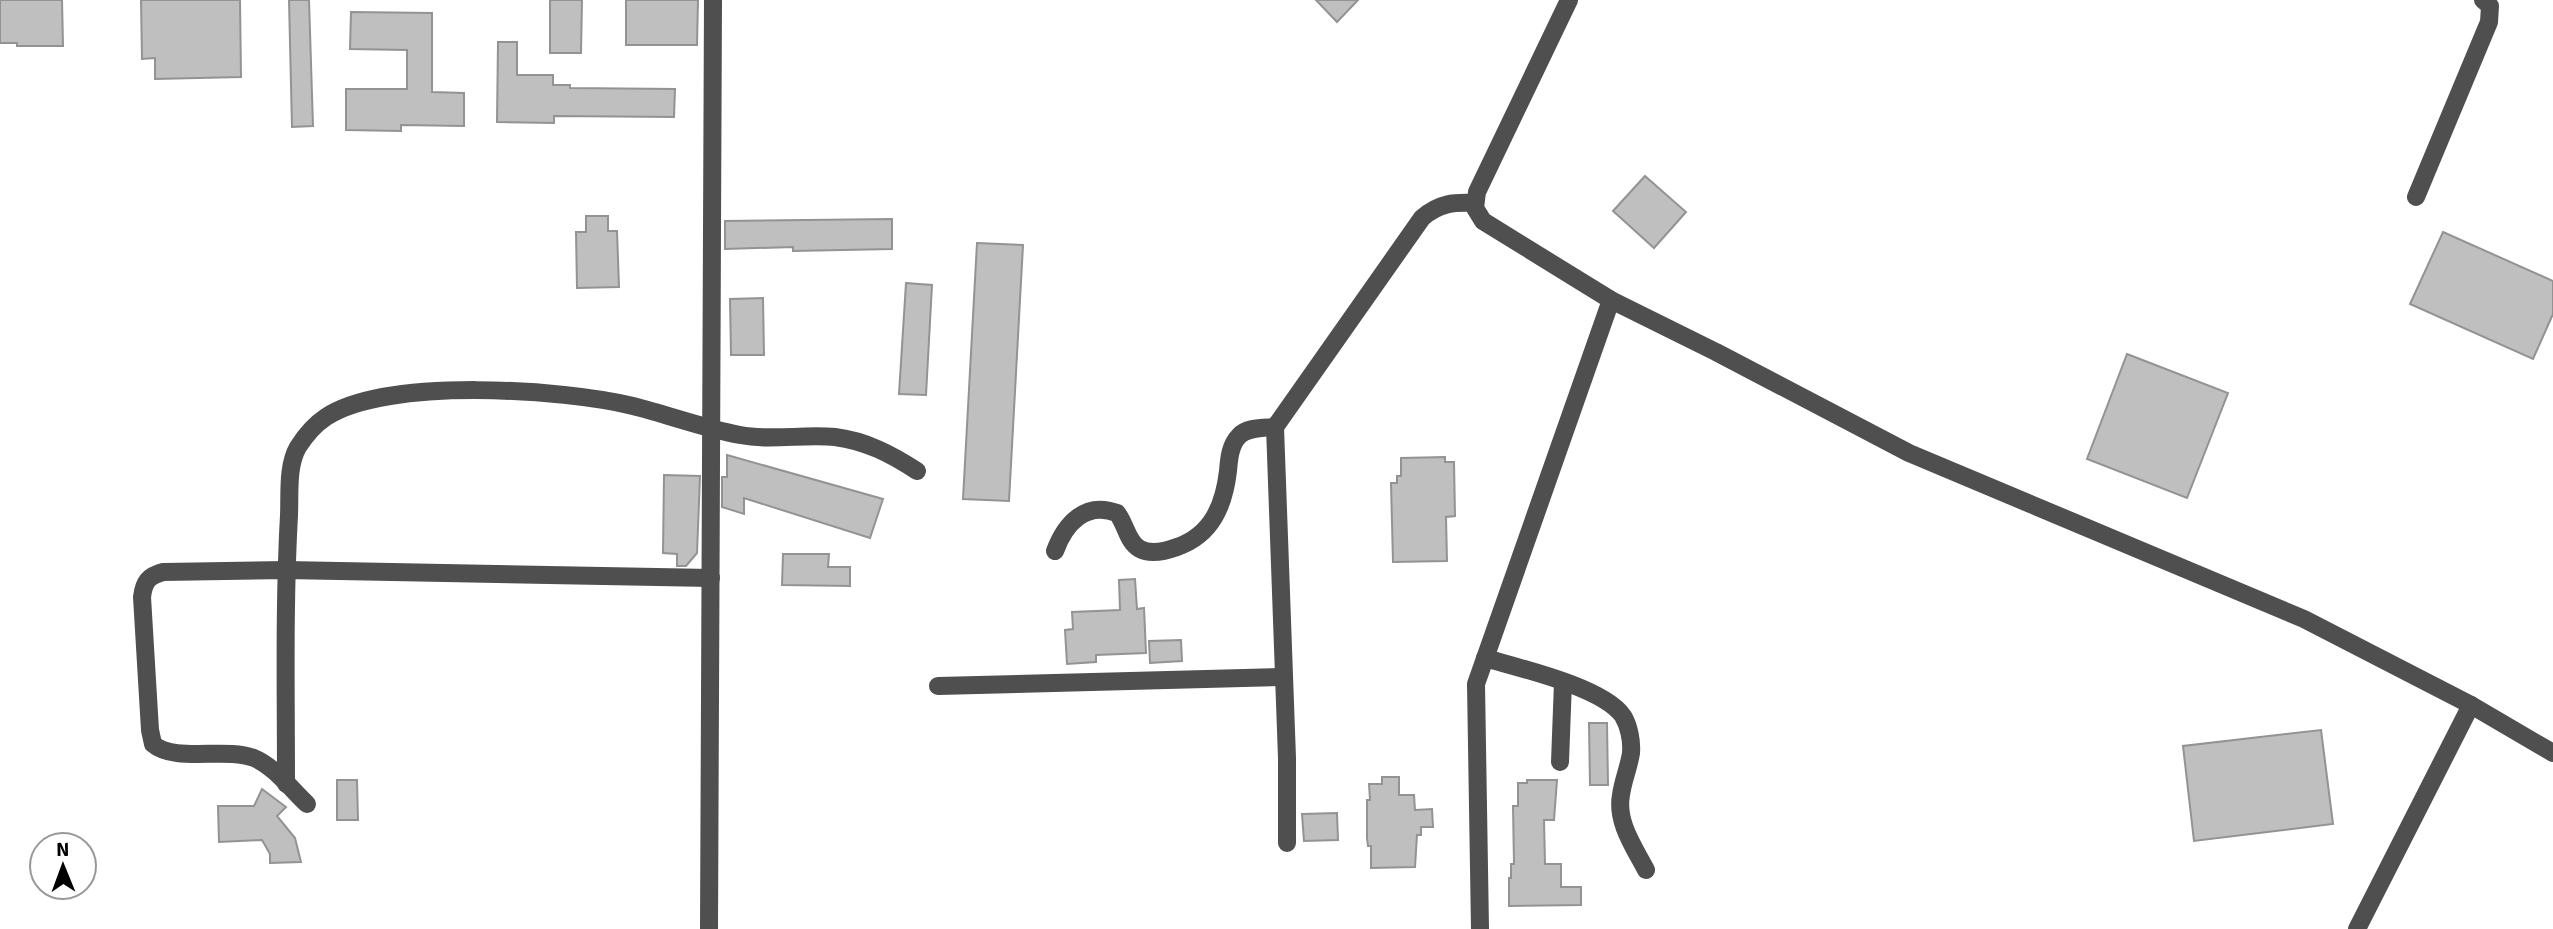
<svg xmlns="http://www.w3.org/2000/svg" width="2553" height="929" font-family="Signika,sans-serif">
<rect width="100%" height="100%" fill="#fff"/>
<g fill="#bfbfbf" stroke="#939393" stroke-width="2">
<path d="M0,0H62L63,46H17V43H0Z"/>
<path d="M141,0H240L241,77L155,79V58L142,59Z"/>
<path d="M289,0H309L313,126L292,127Z"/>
<path d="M550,0H582L581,53H550Z"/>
<path d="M626,0H698L697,45H626Z"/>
<path d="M1316,0H1358L1337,22Z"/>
<path d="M351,12L432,13V92L464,93V126L401,125V131L346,130V89H407V50L350,49Z"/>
<path d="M498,42H517V75H553V85H570V88L675,89L674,117L554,116V123L497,122Z"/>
<path d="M1645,176L1686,212L1654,248L1613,211Z"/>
<path d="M586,216H608V231H617L619,287L577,288L576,232H586Z"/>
<path d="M892,219V249L793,251V247L725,249V221Z"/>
<path d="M2443,232L2553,281V314L2533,359L2410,304Z"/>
<path d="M977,243L1023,245L1009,501L963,499Z"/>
<path d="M906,283L932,285L926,395L899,394Z"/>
<path d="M763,298L764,355H731L730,299Z"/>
<path d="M2127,354L2228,393L2187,498L2087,459Z"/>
<path d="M727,455L883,499L870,538L744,498V514L722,507V477H727Z"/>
<path d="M1445,457V462H1454L1455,516L1446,517L1447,561L1393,562L1391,483H1397V476H1401V458Z"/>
<path d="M664,475L700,476L697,553L686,566H677V554L663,553Z"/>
<path d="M783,554H829L828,567H850V586L782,585Z"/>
<path d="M1135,579L1137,609L1144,608L1146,653L1096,655V662L1067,664L1065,630L1073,629L1072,612L1120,610L1119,580Z"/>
<path d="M1181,640L1182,661L1150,663L1149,641Z"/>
<path d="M1589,723H1607L1608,785H1590Z"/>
<path d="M2321,730L2333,824L2194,841L2183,746Z"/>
<path d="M1382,777H1399V795H1414L1415,810L1432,809L1433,827H1421V835H1417L1415,867L1371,868V846H1368L1367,838V800H1370L1369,784H1382Z"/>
<path d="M337,780H357L358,820H337Z"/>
<path d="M1527,780H1557L1554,820H1544L1545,864H1561V887H1581V905L1509,906V878H1511V864H1514L1513,806H1518V783H1527Z"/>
<path d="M262,789L286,807L277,816L295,838L301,862L270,863V854L262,840L219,842L218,806H254Z"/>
<path d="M1337,813L1338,840L1304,841L1302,814Z"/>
</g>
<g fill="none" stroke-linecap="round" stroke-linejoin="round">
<g stroke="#4f4f4f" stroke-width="18">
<path d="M1569,0L1477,192L1475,208L1483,221L1611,300L1716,352L1909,453L2304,619L2471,705L2553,753"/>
<path d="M2416,197L2489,22L2490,6L2483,0"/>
<path d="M1055,551C1065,524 1085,501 1117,513C1126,524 1127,542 1140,549C1151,555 1166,551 1177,547C1212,535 1224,505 1228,471C1229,459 1230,445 1239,436C1247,427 1263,428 1275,427"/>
<path d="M1485,658C1519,668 1603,687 1623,716C1629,726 1632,741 1631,753C1629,767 1623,780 1621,795C1616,822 1634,847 1646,870"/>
<path d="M938,686L1284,677"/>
<path d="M1560,762L1563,682"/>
<path d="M286,784C286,694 284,604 289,515C290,494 287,466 298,447C305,436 314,425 326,417C387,377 563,389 633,406C669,415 703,428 740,435C771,441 803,434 835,437C866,441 891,454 917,471"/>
<path d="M307,804C291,789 274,766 254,758C225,747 175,763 153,744L150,730L142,597C144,582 148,576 163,572L286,570L711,578"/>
<path d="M1287,843V758L1275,427L1422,218C1439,203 1454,202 1475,203"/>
<path d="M709,929L713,0"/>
<path d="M1480,929L1476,684L1611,300"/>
<path d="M2357,929L2471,705"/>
</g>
</g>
<g transform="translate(63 866) rotate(359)"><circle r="33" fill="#ffffff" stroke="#999999" stroke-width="2"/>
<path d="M0-5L12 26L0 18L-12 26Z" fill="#000000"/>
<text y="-10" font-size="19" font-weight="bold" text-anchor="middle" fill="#000000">N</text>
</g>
</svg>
